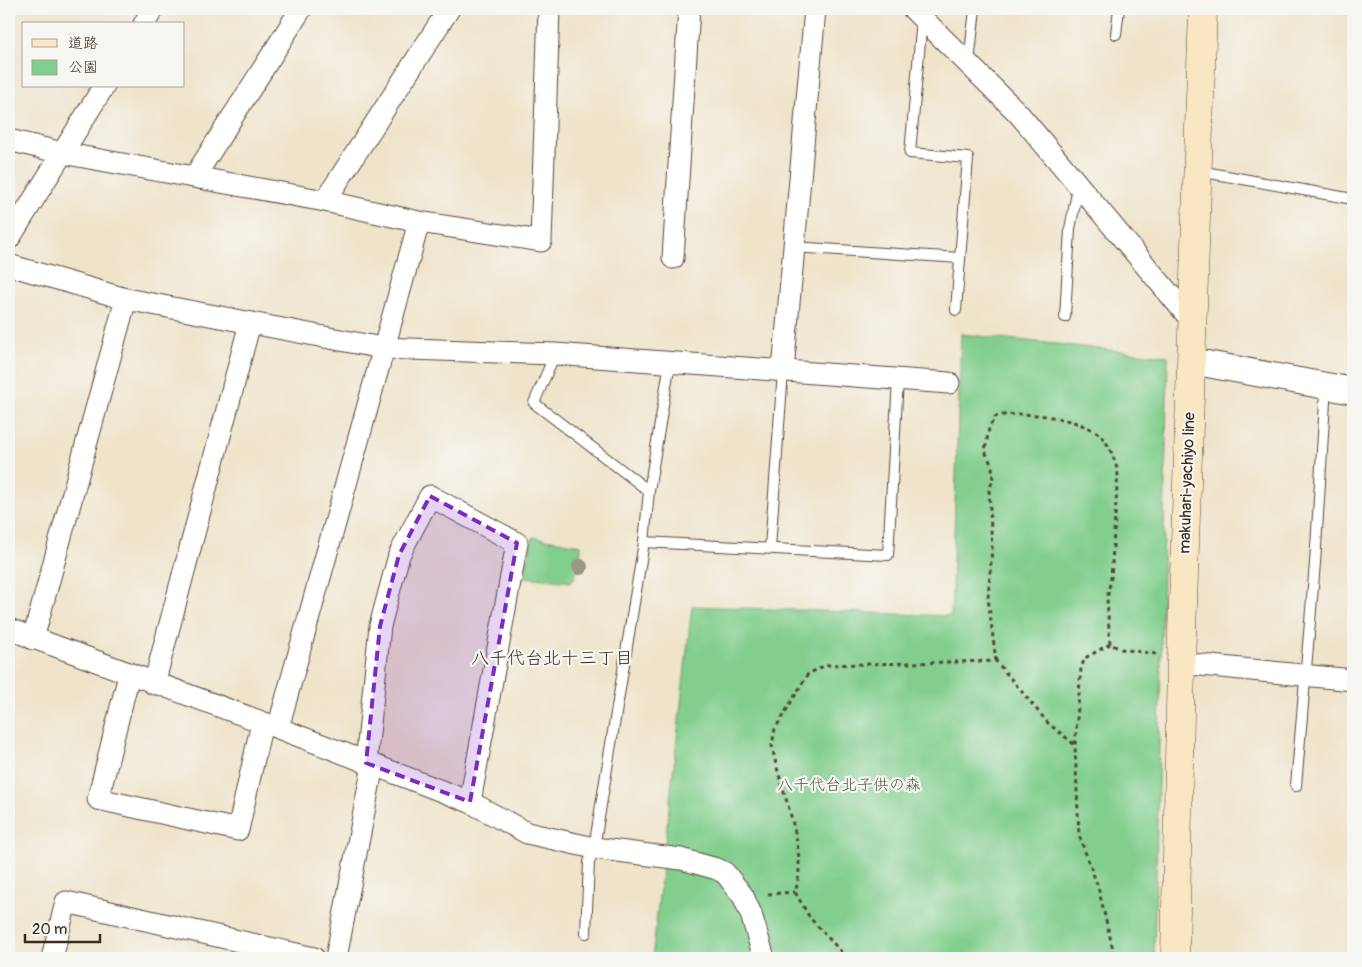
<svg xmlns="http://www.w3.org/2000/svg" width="1362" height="967" font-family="Pangolin,'Klee One',sans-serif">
<rect width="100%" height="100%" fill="#f6f6f2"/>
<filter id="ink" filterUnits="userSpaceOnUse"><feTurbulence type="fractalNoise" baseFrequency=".02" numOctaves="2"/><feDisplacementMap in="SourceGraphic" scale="10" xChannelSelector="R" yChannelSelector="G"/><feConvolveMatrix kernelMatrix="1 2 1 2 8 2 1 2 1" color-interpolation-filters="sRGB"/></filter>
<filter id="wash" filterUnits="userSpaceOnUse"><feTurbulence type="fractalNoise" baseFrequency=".0096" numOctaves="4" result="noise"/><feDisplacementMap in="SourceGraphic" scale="20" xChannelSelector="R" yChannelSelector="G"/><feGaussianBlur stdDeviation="1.12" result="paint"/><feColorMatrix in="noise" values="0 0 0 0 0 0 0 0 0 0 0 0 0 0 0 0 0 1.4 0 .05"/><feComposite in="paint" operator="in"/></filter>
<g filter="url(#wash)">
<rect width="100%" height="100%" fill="#efe4ca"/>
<g fill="#81ce8d" stroke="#5e7c56">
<path d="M961,334L1168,356L1154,958H652L692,606L951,616Z"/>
<path d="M533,537L581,545L580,567L572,582L524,577Z"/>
</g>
</g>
<g filter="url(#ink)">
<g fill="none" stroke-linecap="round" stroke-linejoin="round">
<defs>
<g id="service">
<path d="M922,19L910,153L968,158L956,310"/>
<path d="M1116,34L1119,9"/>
<path d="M969,62L975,9"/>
<path d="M1199,171L1353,199"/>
<path d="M793,247L960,258"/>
<path d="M1065,317L1070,229L1078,187"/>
<path d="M555,354L534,403L649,491"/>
<path d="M644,542L888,555L898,380"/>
<path d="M770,548L783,371"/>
<path d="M1296,786L1315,563L1326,386"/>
<path d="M586,933L589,862L594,848L644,542L649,491L670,362"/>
</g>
<g id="minor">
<path d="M913,9L1018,113L1192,321"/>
<path d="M144,24L153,9"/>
<path d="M9,140L62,153L325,201L419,222L541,241L549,9"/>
<path d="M195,176L301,9"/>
<path d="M325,201L449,9"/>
<path d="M9,239L104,86"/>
<path d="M673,258L689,9"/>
<path d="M9,265L126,299L382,348L555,354L949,383"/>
<path d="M783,371L815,9"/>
<path d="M9,629L278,728L470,802L527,833L594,848L681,859L717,869L725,873L743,896L751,914L764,958"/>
<path d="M33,639L126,299"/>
<path d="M1181,663L1353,680"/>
<path d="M129,675L98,799L238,830L262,723"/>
<path d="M154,684L250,323"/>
<path d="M278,728L419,222"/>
<path d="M366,763L380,626L399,555L430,496L517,543L470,802"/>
<path d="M52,958L66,902L314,958"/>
<path d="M336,958L373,765"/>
</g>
<path id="tertiary" d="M1191,361L1353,391"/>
<path id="secondary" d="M1175,958L1181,663L1203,9"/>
</defs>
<use href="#service" stroke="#564638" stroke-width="12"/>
<use href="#minor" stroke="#564638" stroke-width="23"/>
<use href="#tertiary" stroke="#564638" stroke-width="28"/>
<use href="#secondary" stroke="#564638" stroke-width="29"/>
<g stroke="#564638" stroke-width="3" stroke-dasharray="4 4" stroke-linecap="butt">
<path d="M1110,644L1085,658L1081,668L1075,745L1079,835L1098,887L1115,958"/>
<path d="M996,661L988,598L992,549L989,490L993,480L992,466L985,451L989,428L995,417C1018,409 1085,418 1102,437C1110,446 1115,461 1118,472L1111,578L1107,599L1110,644L1121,649L1156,654"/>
<path d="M768,894L795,892"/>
<path d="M847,958L810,918L795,892C810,848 779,790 772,745L775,729L808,674L826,665L996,661L1048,723L1075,745"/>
</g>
<use href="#service" stroke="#fff" stroke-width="10"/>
<use href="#minor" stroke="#fff" stroke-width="21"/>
<use href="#tertiary" stroke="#fff" stroke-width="26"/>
<use href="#secondary" stroke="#f9e7c3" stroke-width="28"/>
</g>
<circle fill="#98997e" cx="580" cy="567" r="8"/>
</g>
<path fill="#7b2cbf" fill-opacity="0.2" stroke="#7b2cbf" stroke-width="4" stroke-dasharray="10 6" stroke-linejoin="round" d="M430,496L517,543L470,802L366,763L380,626L399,555Z"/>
<g text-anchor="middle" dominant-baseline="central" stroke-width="4.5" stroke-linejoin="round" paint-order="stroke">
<g font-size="16" fill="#3b2a1e" stroke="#f6f6f2">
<text transform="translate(1187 483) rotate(-88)">makuhari-yachiyo line</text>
</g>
<g font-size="16" fill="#505b3f" stroke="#f6f6f2">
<text x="849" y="785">八千代台北子供の森</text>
</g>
<g font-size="18" fill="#3b2a1e" stroke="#f6f6f2">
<text x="552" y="658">八千代台北十三丁目</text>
</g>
</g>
<rect width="1362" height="967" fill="none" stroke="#f6f6f2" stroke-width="30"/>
<rect x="22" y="22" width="162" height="65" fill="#f6f6f2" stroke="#aba49d"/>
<rect x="32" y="39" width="25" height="8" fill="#f9e7c3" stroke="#aba49d"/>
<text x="68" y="48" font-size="15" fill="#3b2a1e">道路</text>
<rect x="32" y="60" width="25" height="15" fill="#81ce8d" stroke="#aba49d"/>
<text x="68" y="72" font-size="15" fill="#3b2a1e">公園</text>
<path d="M25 934v8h75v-8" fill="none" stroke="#3b2a1e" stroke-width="2.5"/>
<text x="32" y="934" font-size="15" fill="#3b2a1e" stroke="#f6f6f2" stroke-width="4" paint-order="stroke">20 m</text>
</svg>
